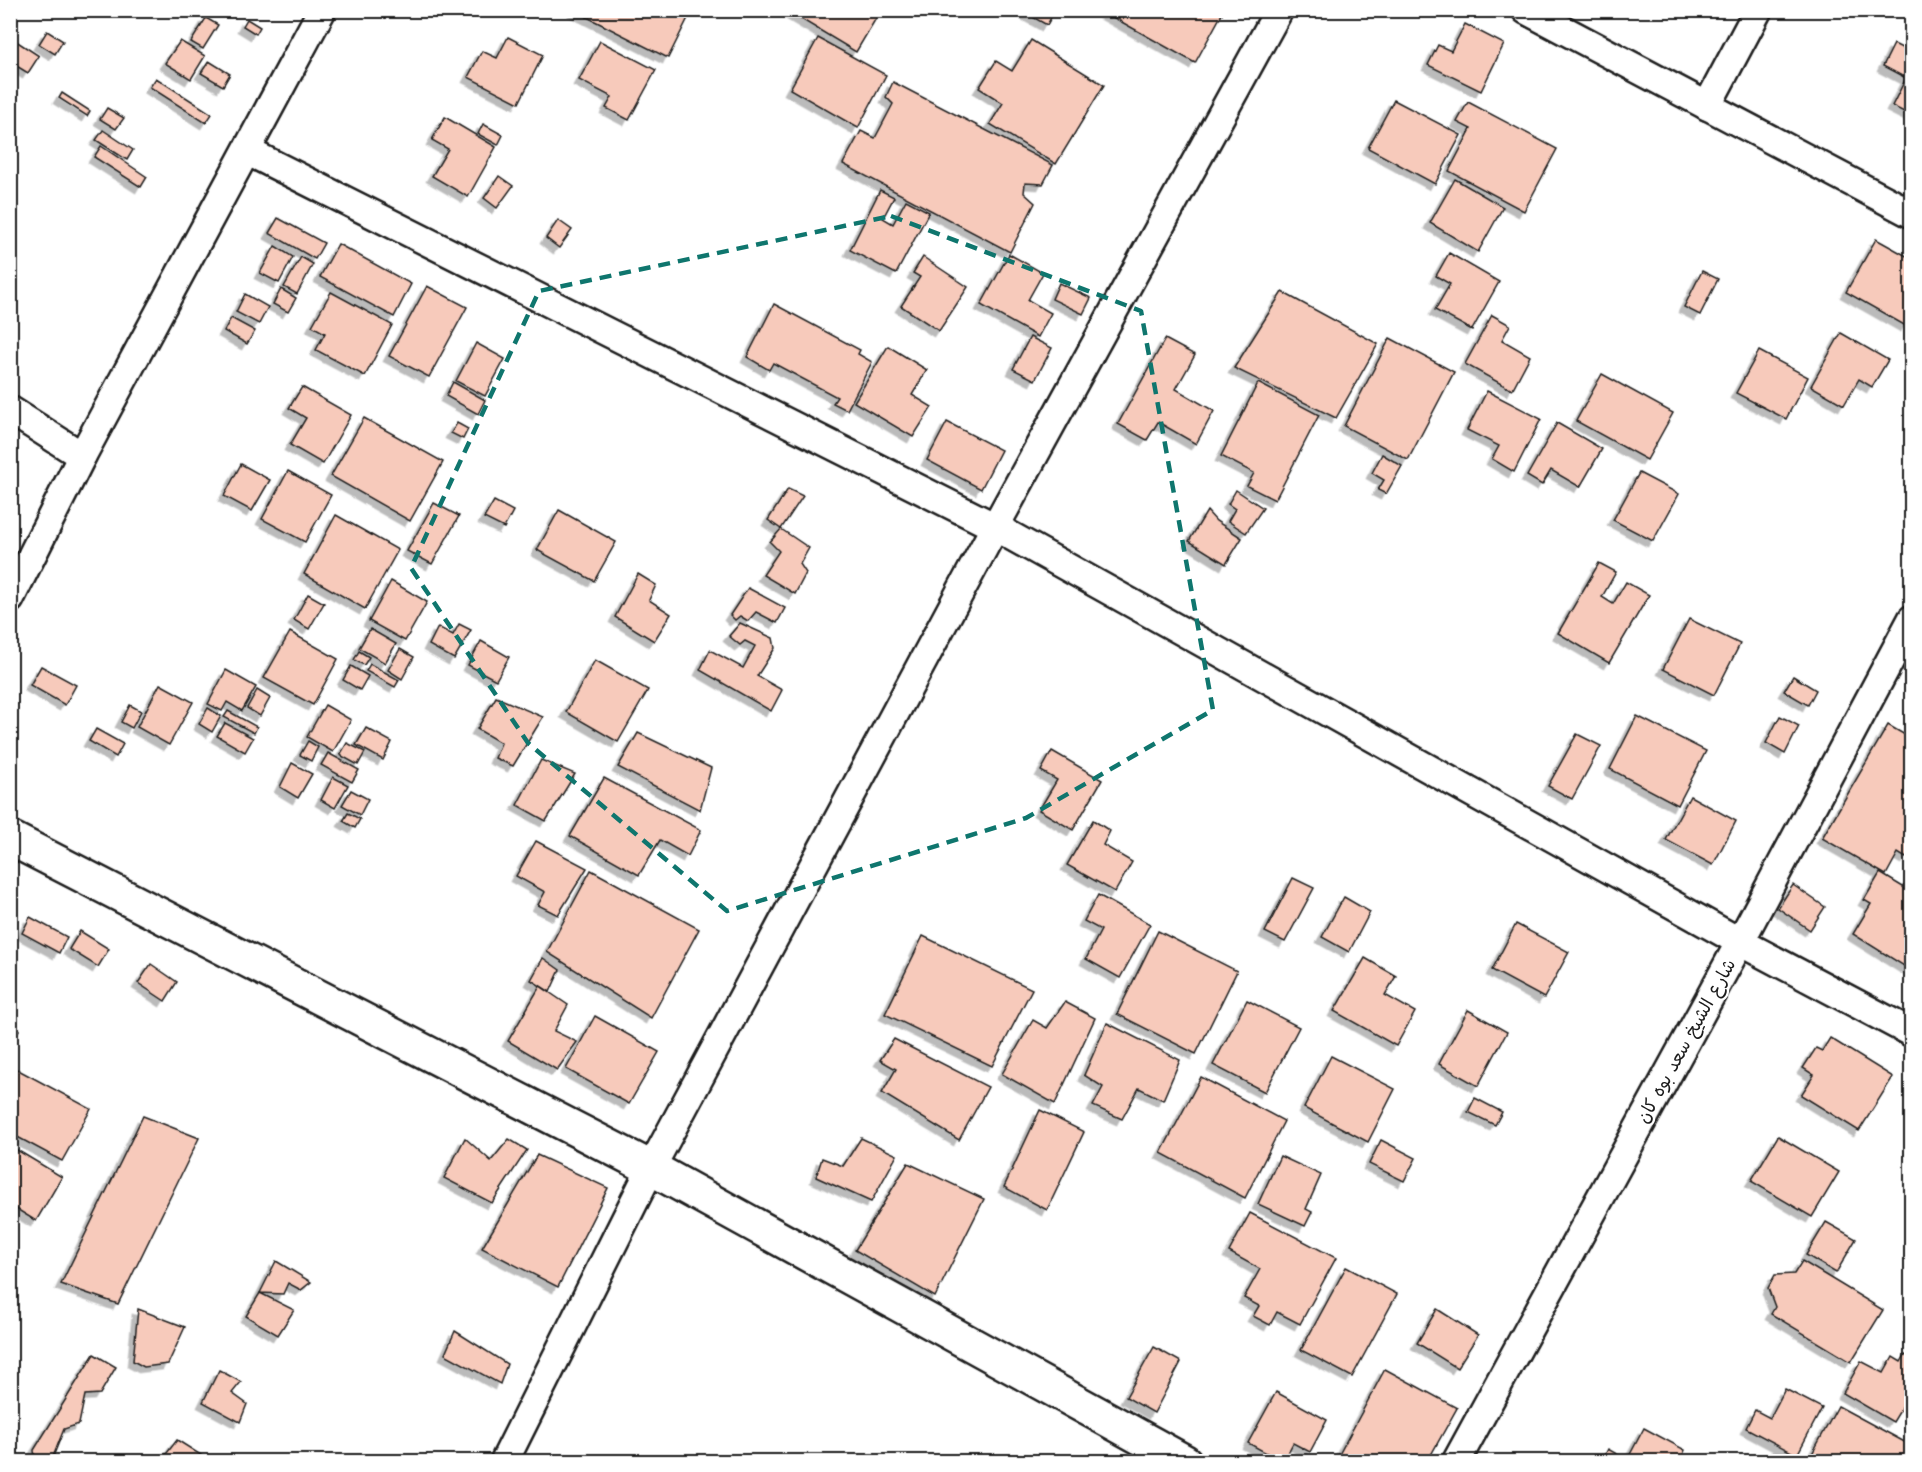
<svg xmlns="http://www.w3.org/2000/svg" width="1922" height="1472" font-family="'Shantell Sans','Playpen Sans Arabic',sans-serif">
<defs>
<filter id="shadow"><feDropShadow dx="-5.5" dy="5.5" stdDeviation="0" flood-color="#0004"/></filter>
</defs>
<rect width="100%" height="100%" fill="#fff"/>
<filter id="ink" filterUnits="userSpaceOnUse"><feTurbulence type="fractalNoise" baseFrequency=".0167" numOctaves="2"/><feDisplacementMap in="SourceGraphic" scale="12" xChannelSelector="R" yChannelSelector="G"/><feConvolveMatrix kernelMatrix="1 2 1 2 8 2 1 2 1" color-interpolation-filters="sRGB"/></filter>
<g filter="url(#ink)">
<g fill="#f7cabb" stroke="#1c1c1c" stroke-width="1.5" filter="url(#shadow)">
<path d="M573,10H692L668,58Z"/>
<path d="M786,10H870L878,15L856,52Z"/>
<path d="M1020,10H1055L1047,25Z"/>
<path d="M1100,10H1224L1195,63Z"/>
<path d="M206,18L218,25L203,49L191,42Z"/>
<path d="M247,19L260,27L256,34L243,26Z"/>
<path d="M1465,24L1504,44L1481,91L1428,65L1438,45L1451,51Z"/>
<path d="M47,31L63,41L55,54L39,44Z"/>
<path d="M10,37L39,56L28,73L10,62Z"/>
<path d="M508,37L543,55L519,103L468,77L482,51L497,58Z"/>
<path d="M818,38L886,75L858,128L790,89Z"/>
<path d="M1031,40L1104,85L1056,164L990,124L1003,103L979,88L996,61L1012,71Z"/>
<path d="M180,41L205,56L191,79L165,63Z"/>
<path d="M600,41L656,70L629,120L606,108L612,97L579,80Z"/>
<path d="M1894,44L1912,53V116L1892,106L1906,78L1883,66Z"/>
<path d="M209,61L230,74L223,86L201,73Z"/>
<path d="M156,78L212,114L206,123L150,87Z"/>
<path d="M893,82L1053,165L1043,184L1025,183L1024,193L1035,203L1010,252L843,164L861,131L875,138L893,104L886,97Z"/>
<path d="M62,93L90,111L87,116L59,98Z"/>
<path d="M1394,100L1461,135L1435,184L1368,148Z"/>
<path d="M1468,102L1557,149L1524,211L1449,171L1471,129L1457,122Z"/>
<path d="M107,108L124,118L116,129L100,119Z"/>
<path d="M445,117L496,147L468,197L432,176L448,149L432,140Z"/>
<path d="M483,124L503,135L498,145L478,134Z"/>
<path d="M103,130L133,150L127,160L96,140Z"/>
<path d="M101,146L147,177L141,187L94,157Z"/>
<path d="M499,176L513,186L497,208L484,198Z"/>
<path d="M1455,179L1503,207L1478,252L1430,223Z"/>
<path d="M880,190L894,197L883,218L893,224L906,200L929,212L896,274L850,250Z"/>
<path d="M278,218L324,243L315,259L269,233Z"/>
<path d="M558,220L572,230L559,248L546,238Z"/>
<path d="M1876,239L1912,259V284L1906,294L1912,298V317L1906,326L1846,292Z"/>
<path d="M338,244L411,284L394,317L320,277Z"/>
<path d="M275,246L293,257L279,283L260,273Z"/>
<path d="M1449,253L1499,282L1472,330L1435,310L1450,284L1436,276Z"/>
<path d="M1009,254L1043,273L1028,300L1051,313L1038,337L981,305Z"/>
<path d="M301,257L313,264L297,294L284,287Z"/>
<path d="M923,257L968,287L939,331L901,306L920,277L913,273Z"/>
<path d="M1702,271L1718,279L1700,315L1684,307Z"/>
<path d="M1059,283L1091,298L1083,314L1052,299Z"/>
<path d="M427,286L467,307L429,377L389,356Z"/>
<path d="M281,289L296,298L288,312L273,304Z"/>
<path d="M331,292L392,325L365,376L316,350L325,333L312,326Z"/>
<path d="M1282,292L1378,344L1336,418L1234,368Z"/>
<path d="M245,294L268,307L259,324L236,312Z"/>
<path d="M774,304L860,350L858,354L872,362L847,410L833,403L837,397L773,363L769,370L747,357Z"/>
<path d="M1492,315L1510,325L1502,340L1530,356L1512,390L1465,364Z"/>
<path d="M231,318L255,331L247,344L224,331Z"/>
<path d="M1841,333L1888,360L1872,387L1859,379L1844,405L1811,386Z"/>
<path d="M1030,337L1052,348L1035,380L1013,369Z"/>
<path d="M1390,338L1454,372L1408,460L1344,426Z"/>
<path d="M1165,339L1195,355L1176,389L1214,411L1196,444L1158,422L1147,440L1118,424Z"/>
<path d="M476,343L505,359L485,396L456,381Z"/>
<path d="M888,346L927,370L912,395L932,407L913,437L854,402Z"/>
<path d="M1759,351L1808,377L1786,419L1736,393Z"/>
<path d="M1602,374L1673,413L1647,460L1576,421Z"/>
<path d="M453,382L485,400L478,414L446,396Z"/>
<path d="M1258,383L1319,415L1275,500L1247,486L1254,473L1221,456Z"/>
<path d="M302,387L351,415L323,464L290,445L306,418L289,408Z"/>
<path d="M1487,391L1541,419L1514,472L1492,459L1499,446L1467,430Z"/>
<path d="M364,418L443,462L410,521L331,476Z"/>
<path d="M947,422L1001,450L981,489L927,460Z"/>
<path d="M457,423L468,429L463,439L451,433Z"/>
<path d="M1557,423L1602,449L1580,487L1551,470L1542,485L1527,476Z"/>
<path d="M1382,454L1402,466L1386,494L1378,490L1384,480L1372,473Z"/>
<path d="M241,464L270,480L252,511L224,496Z"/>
<path d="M288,471L331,495L305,542L262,519Z"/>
<path d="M1639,473L1679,494L1653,541L1613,520Z"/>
<path d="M788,489L803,496L781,529L768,520Z"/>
<path d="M1236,490L1263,508L1246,533L1228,521L1235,509L1228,504Z"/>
<path d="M494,501L513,511L504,528L484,518Z"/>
<path d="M434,503L459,516L432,564L407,551Z"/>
<path d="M559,510L616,542L594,581L537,550Z"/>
<path d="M1207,511L1216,521L1242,538L1226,564L1189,541Z"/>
<path d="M336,515L398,550L365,609L304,574Z"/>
<path d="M781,529L809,548L800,564L806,573L795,594L763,575L779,551L770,542Z"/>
<path d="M1599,563L1616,572L1602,597L1613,604L1626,582L1649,595L1609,663L1558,633Z"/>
<path d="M638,574L656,585L649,600L671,614L654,641L615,617Z"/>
<path d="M391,581L427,602L405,641L369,621Z"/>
<path d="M748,588L785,608L777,623L756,612L748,621L740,616L735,620L730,615Z"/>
<path d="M308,594L324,603L309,629L294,620Z"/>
<path d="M1689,619L1740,644L1714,695L1663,669Z"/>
<path d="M740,623L773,638L775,648L757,676L782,690L771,711L700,670L710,650L743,668L755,646L745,641L740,645L729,636Z"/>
<path d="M459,624L471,630L454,659L429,645L438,627L453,635Z"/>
<path d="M370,629L396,644L385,663L359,648Z"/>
<path d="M290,632L338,659L313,705L264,678Z"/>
<path d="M481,641L509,657L496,680L468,665Z"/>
<path d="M400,649L414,657L402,679L388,670Z"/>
<path d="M359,651L369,657L364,665L354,660Z"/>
<path d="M595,660L648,690L618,742L566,712Z"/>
<path d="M370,664L399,680L395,687L366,671Z"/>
<path d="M41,666L76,685L65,705L30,685Z"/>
<path d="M351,666L368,676L360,690L343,680Z"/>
<path d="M226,670L256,687L242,711L227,702L222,711L208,704Z"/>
<path d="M1793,676L1816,690L1808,705L1784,691Z"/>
<path d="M160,684L193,702L169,745L137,727Z"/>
<path d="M257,690L270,698L260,716L247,708Z"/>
<path d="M496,697L543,717L513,766L495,758L501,743L477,729Z"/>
<path d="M130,705L141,711L132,728L121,722Z"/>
<path d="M325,705L351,720L333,752L307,737Z"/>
<path d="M208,708L221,716L212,732L199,724Z"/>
<path d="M228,711L257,727L254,733L224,717Z"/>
<path d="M1637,716L1706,751L1678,805L1610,769Z"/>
<path d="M1780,716L1799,726L1785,754L1766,743Z"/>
<path d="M225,723L253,738L245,752L217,736Z"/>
<path d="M1888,725L1912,739V849L1906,858L1898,853L1886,875L1822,838Z"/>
<path d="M366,728L392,742L383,760L356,745Z"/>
<path d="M96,729L123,744L116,757L89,741Z"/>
<path d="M638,733L711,768L700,810L618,767Z"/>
<path d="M1577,734L1601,746L1572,799L1548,786Z"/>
<path d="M308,741L318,747L311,761L300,755Z"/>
<path d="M347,743L365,752L358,765L340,755Z"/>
<path d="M1052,751L1102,780L1073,830L1039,810L1057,780L1041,771Z"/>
<path d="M328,753L359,770L352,782L321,765Z"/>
<path d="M541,760L575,774L546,821L517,805Z"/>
<path d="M292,763L312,774L298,798L280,787Z"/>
<path d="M333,777L348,785L335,808L321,800Z"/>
<path d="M604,778L701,830L688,856L660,840L639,875L570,836Z"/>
<path d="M351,790L368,799L360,815L342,805Z"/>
<path d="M1690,796L1736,821L1713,865L1666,840Z"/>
<path d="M348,813L360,819L355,828L343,821Z"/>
<path d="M1093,820L1110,831L1103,845L1132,862L1115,892L1067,865Z"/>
<path d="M536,841L587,868L558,915L538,905L545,892L516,876Z"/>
<path d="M591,870L699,929L651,1018L547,952Z"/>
<path d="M1880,873L1903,887L1912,878V971L1853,934L1871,904L1864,900Z"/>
<path d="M1293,878L1314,888L1285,942L1265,932Z"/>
<path d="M1793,885L1825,907L1810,930L1778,908Z"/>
<path d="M1098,895L1150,924L1120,978L1086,959L1101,930L1084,921Z"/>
<path d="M1344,897L1370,912L1349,952L1322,937Z"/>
<path d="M30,917L67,937L59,953L22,933Z"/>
<path d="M1516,924L1569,952L1544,998L1492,970Z"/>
<path d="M80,931L109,949L98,967L69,949Z"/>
<path d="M1158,931L1237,971L1196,1054L1117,1014Z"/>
<path d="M923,936L1032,989L992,1066L885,1014Z"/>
<path d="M543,958L560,970L550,992L531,980Z"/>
<path d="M1365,958L1396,976L1385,995L1415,1012L1396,1046L1334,1011Z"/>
<path d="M151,964L177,982L165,1001L138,983Z"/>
<path d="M540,986L568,1005L554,1031L577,1042L557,1070L508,1041Z"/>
<path d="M1247,1000L1299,1027L1265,1092L1213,1065Z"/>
<path d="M1065,1002L1095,1018L1055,1104L1002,1074L1033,1020L1047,1028Z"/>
<path d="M1468,1010L1507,1032L1478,1086L1439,1064Z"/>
<path d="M595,1016L659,1052L629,1104L566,1069Z"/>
<path d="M1107,1023L1180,1060L1163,1100L1139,1088L1122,1119L1093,1106L1103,1087L1084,1075Z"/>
<path d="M10,1025L19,1030L10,1043Z"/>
<path d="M1830,1038L1893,1077L1859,1131L1801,1095L1814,1075L1803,1068L1816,1048L1822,1051Z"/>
<path d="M894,1039L988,1087L959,1140L882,1093L896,1069L880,1060Z"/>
<path d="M1331,1056L1395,1089L1368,1142L1304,1108Z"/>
<path d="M11,1066L91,1109L62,1161L10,1133Z"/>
<path d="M1201,1077L1284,1121L1245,1198L1161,1153Z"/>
<path d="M1475,1098L1502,1112L1495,1125L1468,1112Z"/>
<path d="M1040,1110L1084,1132L1047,1210L1004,1187Z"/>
<path d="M143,1116L199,1138L118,1304L61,1284Z"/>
<path d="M1778,1136L1839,1172L1812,1217L1751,1181Z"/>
<path d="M465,1138L491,1161L509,1139L527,1150L492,1203L444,1178Z"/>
<path d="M861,1138L897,1155L871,1202L816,1177L822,1158L843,1166Z"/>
<path d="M1381,1140L1416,1158L1404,1181L1369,1164Z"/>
<path d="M12,1147L62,1177L36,1221L10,1205Z"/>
<path d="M537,1155L608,1188L558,1287L482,1248Z"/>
<path d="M1280,1156L1321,1175L1306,1209L1312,1212L1305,1226L1258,1204Z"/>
<path d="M908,1163L984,1199L935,1297L855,1250Z"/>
<path d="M1250,1213L1336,1258L1300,1324L1277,1312L1270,1325L1253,1316L1259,1306L1244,1298L1260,1269L1229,1252Z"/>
<path d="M1826,1222L1856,1239L1836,1273L1806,1255Z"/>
<path d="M276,1261L311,1282L301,1290L288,1283L283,1294L260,1293Z"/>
<path d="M1802,1261L1883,1310L1851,1362L1771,1314L1775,1307L1768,1288L1775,1275L1794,1274Z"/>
<path d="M1346,1267L1397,1294L1352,1377L1301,1350Z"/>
<path d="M260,1293L294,1310L278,1335L246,1316Z"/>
<path d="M138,1309L185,1327L168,1364L144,1367L133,1361Z"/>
<path d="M1437,1309L1478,1335L1457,1368L1417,1343Z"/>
<path d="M455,1331L507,1364L500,1384L445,1354Z"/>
<path d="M1154,1347L1181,1362L1154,1413L1126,1397Z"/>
<path d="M94,1354L116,1367L100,1394L85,1395L79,1424L64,1429L51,1462H35L34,1450Z"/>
<path d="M1905,1355L1912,1359V1391L1893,1422L1843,1393L1861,1361L1884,1373L1893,1357L1901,1362Z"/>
<path d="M1385,1369L1457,1408L1427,1462H1335Z"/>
<path d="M219,1370L241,1382L232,1393L247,1404L240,1422L203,1402Z"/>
<path d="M1785,1389L1822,1408L1797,1455L1746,1428L1755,1410L1770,1418Z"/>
<path d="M1276,1392L1327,1420L1310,1452L1293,1443L1283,1462L1248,1443Z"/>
<path d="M1838,1406L1912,1446L1908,1462H1826L1812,1454Z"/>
<path d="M1644,1428L1685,1450L1680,1462H1601L1608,1449L1627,1460Z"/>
<path d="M177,1440L204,1457L202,1462H160Z"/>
</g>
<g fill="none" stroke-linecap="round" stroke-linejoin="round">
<defs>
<g id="street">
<path d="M1526,10L1912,214"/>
<path d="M1707,106L1758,10"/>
<path d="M247,151L995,527L1740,942L1912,1033"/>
<path d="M10,410L82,456"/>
<path d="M10,599L82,456L322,10"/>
<path d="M504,1462L651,1168L995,527L1279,10"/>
<path d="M1456,1462L1740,942L1912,619"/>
</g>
<path id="secondary" d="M10,838L651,1168L1185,1462"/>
</defs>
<use href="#street" stroke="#1c1c1c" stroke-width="32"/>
<use href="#secondary" stroke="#1c1c1c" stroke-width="38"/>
<use href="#street" stroke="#fff" stroke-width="27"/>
<use href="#secondary" stroke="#fff" stroke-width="33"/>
</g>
</g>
<path fill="none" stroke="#0f766e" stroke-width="4.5" stroke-dasharray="12 8" stroke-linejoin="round" d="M891,216L1141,311L1213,710L1026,818L727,911L528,743L411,568L539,291Z"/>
<g text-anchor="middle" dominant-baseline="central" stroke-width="4.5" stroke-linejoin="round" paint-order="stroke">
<g font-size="18" fill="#1c1c1c" stroke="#fff">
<text transform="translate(1686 1041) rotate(-61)">شارع الشيخ سعد بوه كان</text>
</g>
</g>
<rect width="1922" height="1472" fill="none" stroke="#fff" stroke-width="36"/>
<rect x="18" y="18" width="1886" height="1436" fill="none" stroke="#1c1c1c" stroke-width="2" filter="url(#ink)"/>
</svg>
